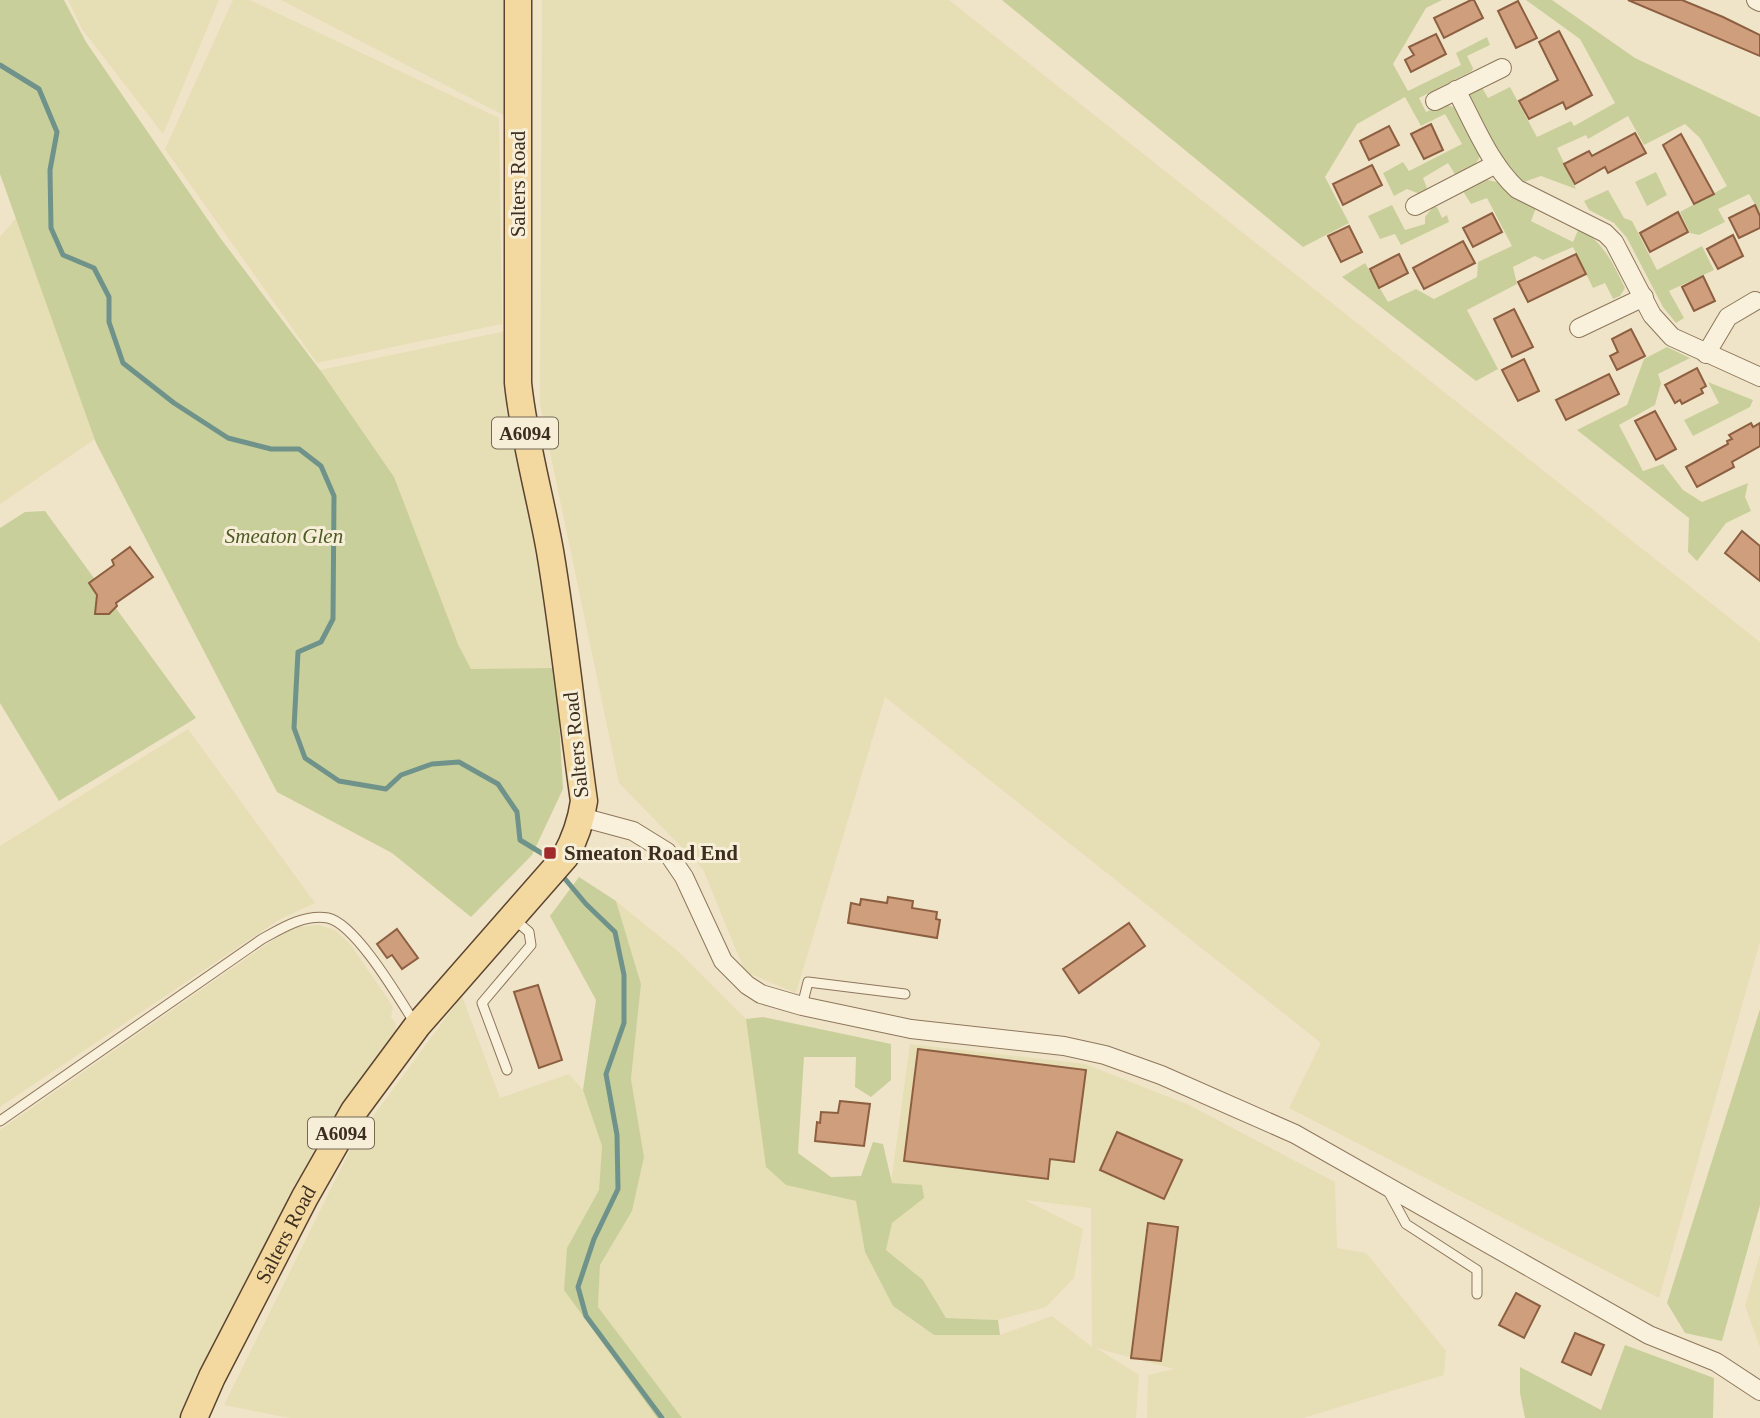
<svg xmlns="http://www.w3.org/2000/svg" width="1760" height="1418" font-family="Georgia,serif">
<rect width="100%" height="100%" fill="#f0e4c8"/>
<g fill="#e6deb5">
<path d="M68,0H219L163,134L82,29Z"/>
<path d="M233,0H250L499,118L502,324L317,363L165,149Z"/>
<path d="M281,0H507V117Z"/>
<path d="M542,0H949L1760,642V942L1659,1298L1289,1108L1321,1043L885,697L796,993L745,972L703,869L619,783L540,404Z"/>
<path d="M16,218L95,439L0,504V237Z"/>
<path d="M506,331V411L538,554L556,668L471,669L320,370Z"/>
<path d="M188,729L315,903L280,919L0,1107V846Z"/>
<path d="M616,901L680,953L746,1019L767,1167L786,1185L856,1201L865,1252L893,1306L934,1335H1000L1052,1316L1092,1347L1091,1208L1025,1200L1083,1229L1074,1278L1046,1307L998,1320L946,1318L923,1280L886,1250L891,1223L922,1186L891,1183L910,1044L1085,1064L1189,1105L1335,1182L1337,1248L1366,1253L1446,1351L1444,1375L1303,1418H1147L1148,1375L1174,1369L1096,1348L1139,1375L1136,1418H682L598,1307L600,1265L632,1211L644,1157L631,1079L641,984Z"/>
<path d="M319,925L335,930L351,945L393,1007L391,1017L396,1024V1032L331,1121L230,1315L180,1418H0V1130L283,933L298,927Z"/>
<path d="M462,996L500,1098L569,1074L583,1090L602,1146L599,1190L567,1248L564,1290L657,1418H290L224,1405L354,1142Z"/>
<path d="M1760,1254V1347L1745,1306Z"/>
</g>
<g fill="#c9cf9b">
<path d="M0,0H64L86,42L221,239L320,370L394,477L458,644L471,669L556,668L563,789L532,855L471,917L392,853L277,792L96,443L0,174Z"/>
<path d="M1002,0H1442L1426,8L1393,64L1408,91L1461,65L1456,53L1487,37L1490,45L1467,56L1473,68L1472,71L1419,98L1426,112L1444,104L1457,108L1481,151C1480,165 1467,169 1456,176L1448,163L1423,178L1427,188L1425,192L1420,194L1407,189L1394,196L1383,173L1403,162L1409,171L1462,144L1445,114L1421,126L1405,97L1357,124L1325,177L1349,223L1303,247Z"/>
<path d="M1526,0H1552L1635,58L1760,117V213L1749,194L1718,209L1725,222L1699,235L1690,233L1680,212L1727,186L1700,138L1685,124L1644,145L1628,116L1588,139L1586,135L1557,148L1576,189L1541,176L1521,183L1509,172L1470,96L1471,91L1480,84L1488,98L1510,87L1537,137L1571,121L1574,126L1615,103L1580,39Z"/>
<path d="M1656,172L1667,195L1647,206L1635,182Z"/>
<path d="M1483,179L1497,182L1515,199L1536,208L1531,221L1573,242L1579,228C1605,244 1612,262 1625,288L1620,296L1613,299L1605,283L1593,288L1573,247L1543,260L1535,256L1513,267L1517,284L1467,310L1498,369L1476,381L1342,277L1365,263L1388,302L1416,289L1434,299L1477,277L1478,262L1512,246L1487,198L1471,204L1464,193L1465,188Z"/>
<path d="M1608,190L1624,218L1632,221L1657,270L1702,246L1714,270L1669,291L1684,318L1676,323L1663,307L1627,238L1614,223L1589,210L1584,201Z"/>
<path d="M1392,205L1405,230L1425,224V217L1433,207H1437L1442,218L1447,215L1449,222L1401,245L1395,234L1380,239L1368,216Z"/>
<path d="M1667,347L1690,358L1658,374L1661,383L1655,405L1619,425L1643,471L1663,464L1683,490L1702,502L1748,483L1745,497L1751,511L1726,523L1697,561L1688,552L1689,518L1577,430L1627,405L1644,359Z"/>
<path d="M1708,382L1753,400L1750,407L1693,436L1684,420L1719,403Z"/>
<path d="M45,511L196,718L59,801L0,703V528L25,512Z"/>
<path d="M579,877L616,901L641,984L631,1079L644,1157L632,1211L600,1265L598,1307L682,1418H657L564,1290L567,1248L599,1190L602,1146L583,1090L596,1000L550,916Z"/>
<path d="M1760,1009V1205L1722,1341L1685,1333L1667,1303Z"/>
<path d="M763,1017L891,1044V1080L871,1097L855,1087L856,1057H804L798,1153L831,1177L861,1176L873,1142L883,1144L892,1183L922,1185L924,1198L892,1223L886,1250L923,1280L946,1318L998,1320L1000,1335H934L893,1306L865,1252L856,1201L786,1185L766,1167L746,1019Z"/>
<path d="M1625,1345L1714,1378L1713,1418H1525L1520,1393V1367L1601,1410Z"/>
</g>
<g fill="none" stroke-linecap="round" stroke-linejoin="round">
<g stroke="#6f938a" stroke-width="5">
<path d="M0,65L39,89L57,132L50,170L51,228L63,255L94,268L109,297V322L123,363L174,403L228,438L271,449H299L321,466L334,496L333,619L321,642L298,652L294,728L305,758L339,781L386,789L401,775L432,764L459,762L498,784L517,812L520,840L543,854L551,863"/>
<path d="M560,873L586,904L615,932L624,975V1023L606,1074L617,1135L618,1189L594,1239L578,1287L586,1316L662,1418"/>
</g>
</g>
<g fill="#cf9f7d" stroke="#8d5f41" stroke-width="2">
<path d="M1471,0H1474L1483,18L1444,38L1434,18Z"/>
<path d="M1628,0H1682L1723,17L1760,35V56Z"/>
<path d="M1518,1L1537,38L1516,48L1498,11Z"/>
<path d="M1559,31L1592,95L1566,109L1563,102L1529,119L1519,101L1558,80L1539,42Z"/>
<path d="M1436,34L1446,54L1411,72L1405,60L1414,55L1409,47Z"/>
<path d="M1431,124L1443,150L1424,159L1411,134Z"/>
<path d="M1389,126L1399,145L1369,160L1360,141Z"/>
<path d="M1635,133L1646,153L1608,173L1605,167L1575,184L1564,164L1589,151L1592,156Z"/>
<path d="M1681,134L1714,194L1694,204L1663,145Z"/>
<path d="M1372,165L1382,185L1343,205L1333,184Z"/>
<path d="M1755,205L1760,216V228L1739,238L1729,218Z"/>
<path d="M1678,212L1688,232L1650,252L1640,233Z"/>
<path d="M1492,213L1502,232L1473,247L1463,228Z"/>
<path d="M1349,226L1362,252L1341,262L1328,236Z"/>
<path d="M1733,235L1743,256L1718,269L1707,249Z"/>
<path d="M1463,241L1475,263L1424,289L1413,268Z"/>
<path d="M1399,254L1408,273L1379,288L1370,269Z"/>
<path d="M1576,254L1586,274L1528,302L1518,282Z"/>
<path d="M1703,276L1715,301L1694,311L1682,287Z"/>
<path d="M1514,309L1533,347L1512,357L1494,319Z"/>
<path d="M1631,329L1645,356L1617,370L1610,356L1618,352L1612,339Z"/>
<path d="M1524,359L1539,391L1518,401L1502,370Z"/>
<path d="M1697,368L1706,386L1701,389L1703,393L1682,404L1680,400L1675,403L1665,385Z"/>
<path d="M1609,374L1619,394L1566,420L1556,400Z"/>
<path d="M1655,411L1676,449L1656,460L1635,421Z"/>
<path d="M1751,423L1753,427L1760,423V446L1732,462L1734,467L1697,487L1686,467L1728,444L1727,441L1732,439L1729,435Z"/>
<path d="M1742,531L1760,546V581L1725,553Z"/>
<path d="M130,547L153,577L116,603L117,606L109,614H95L97,595L89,583L114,565L112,560Z"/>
<path d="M888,897L913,901L912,908L937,912L936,919L940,920L937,938L848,923L851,903L860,905L861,899L887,903Z"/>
<path d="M1129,923L1145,946L1079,993L1063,969Z"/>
<path d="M397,929L418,958L402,969L392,955L387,958L377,944Z"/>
<path d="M538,985L562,1060L539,1068L514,992Z"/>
<path d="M918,1049L1086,1070L1074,1162L1050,1159L1048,1179L904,1161Z"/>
<path d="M840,1101L870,1104L864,1146L815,1141L817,1122L820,1123L821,1112L838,1113Z"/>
<path d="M1117,1132L1182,1160L1164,1199L1100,1170Z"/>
<path d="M1148,1223L1178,1227L1161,1361L1131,1358Z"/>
<path d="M1516,1293L1540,1306L1524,1338L1499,1325Z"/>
<path d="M1575,1333L1604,1345L1591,1375L1562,1362Z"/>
</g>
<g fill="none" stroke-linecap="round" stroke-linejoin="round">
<defs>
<g id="service">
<path d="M802,1006L808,982L905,994"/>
<path d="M507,1070L482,1003L531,945L529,932L514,919"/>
<path d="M0,1121L262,939C282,928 304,914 328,918C356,924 400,1000 416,1025"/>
<path d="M1387,1189L1406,1224L1477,1270V1294"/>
</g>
<g id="minor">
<path d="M1756,0L1760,2"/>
<path d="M1456,90C1474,123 1489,163 1517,189L1605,233L1614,242L1652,315L1672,337L1760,377"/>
<path d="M1435,101L1502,68"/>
<path d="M1415,206L1496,164"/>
<path d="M1579,328L1644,297"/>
<path d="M1706,354L1728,317L1755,301"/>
<path d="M581,817L633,831L667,852L684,877L723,961L747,985L761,994L802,1006L911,1029L1064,1046L1105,1055L1161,1075L1295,1134L1649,1335L1716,1362L1760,1391"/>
</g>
<g id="primary">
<path id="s1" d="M194,1418L212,1377L305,1197L354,1111L417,1026L565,857C575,839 581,822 584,801C572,717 564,634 550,551C540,495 524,440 518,383V0"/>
</g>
</defs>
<use href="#service" stroke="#8d765c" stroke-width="11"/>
<use href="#minor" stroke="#8d765c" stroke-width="20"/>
<use href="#primary" stroke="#5b4430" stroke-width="29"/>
<use href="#service" stroke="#faf1dc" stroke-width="9"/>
<use href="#minor" stroke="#faf1dc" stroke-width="18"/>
<use href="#primary" stroke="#f3d9a0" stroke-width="26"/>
</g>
<rect fill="#9e2a2b" stroke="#f7eed8" stroke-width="2.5" x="543" y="846" width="14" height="14" rx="3.5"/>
<g text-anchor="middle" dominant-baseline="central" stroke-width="6" stroke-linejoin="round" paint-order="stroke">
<g fill="#f7eed8" stroke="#756857" stroke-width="2">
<rect x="492" y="417.5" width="66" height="31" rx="5"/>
<rect x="308" y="1117.5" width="66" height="31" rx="5"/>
</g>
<g font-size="19" font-weight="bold" fill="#3d2e20">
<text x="525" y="433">A6094</text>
<text x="341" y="1133">A6094</text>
</g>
<g font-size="21" fill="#3d2e20" stroke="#f7eed8">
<text transform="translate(518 184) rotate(-90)">Salters Road</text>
<text transform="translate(576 745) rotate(-96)">Salters Road</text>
<text stroke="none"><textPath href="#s1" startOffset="205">Salters Road</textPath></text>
</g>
<g font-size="21" font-style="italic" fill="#4d5a26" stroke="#f7eed8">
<text x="284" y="536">Smeaton Glen</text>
</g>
<g font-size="21" font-weight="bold" fill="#3d2e20" stroke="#f7eed8" text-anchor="start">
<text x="564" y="853">Smeaton Road End</text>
</g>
</g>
</svg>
